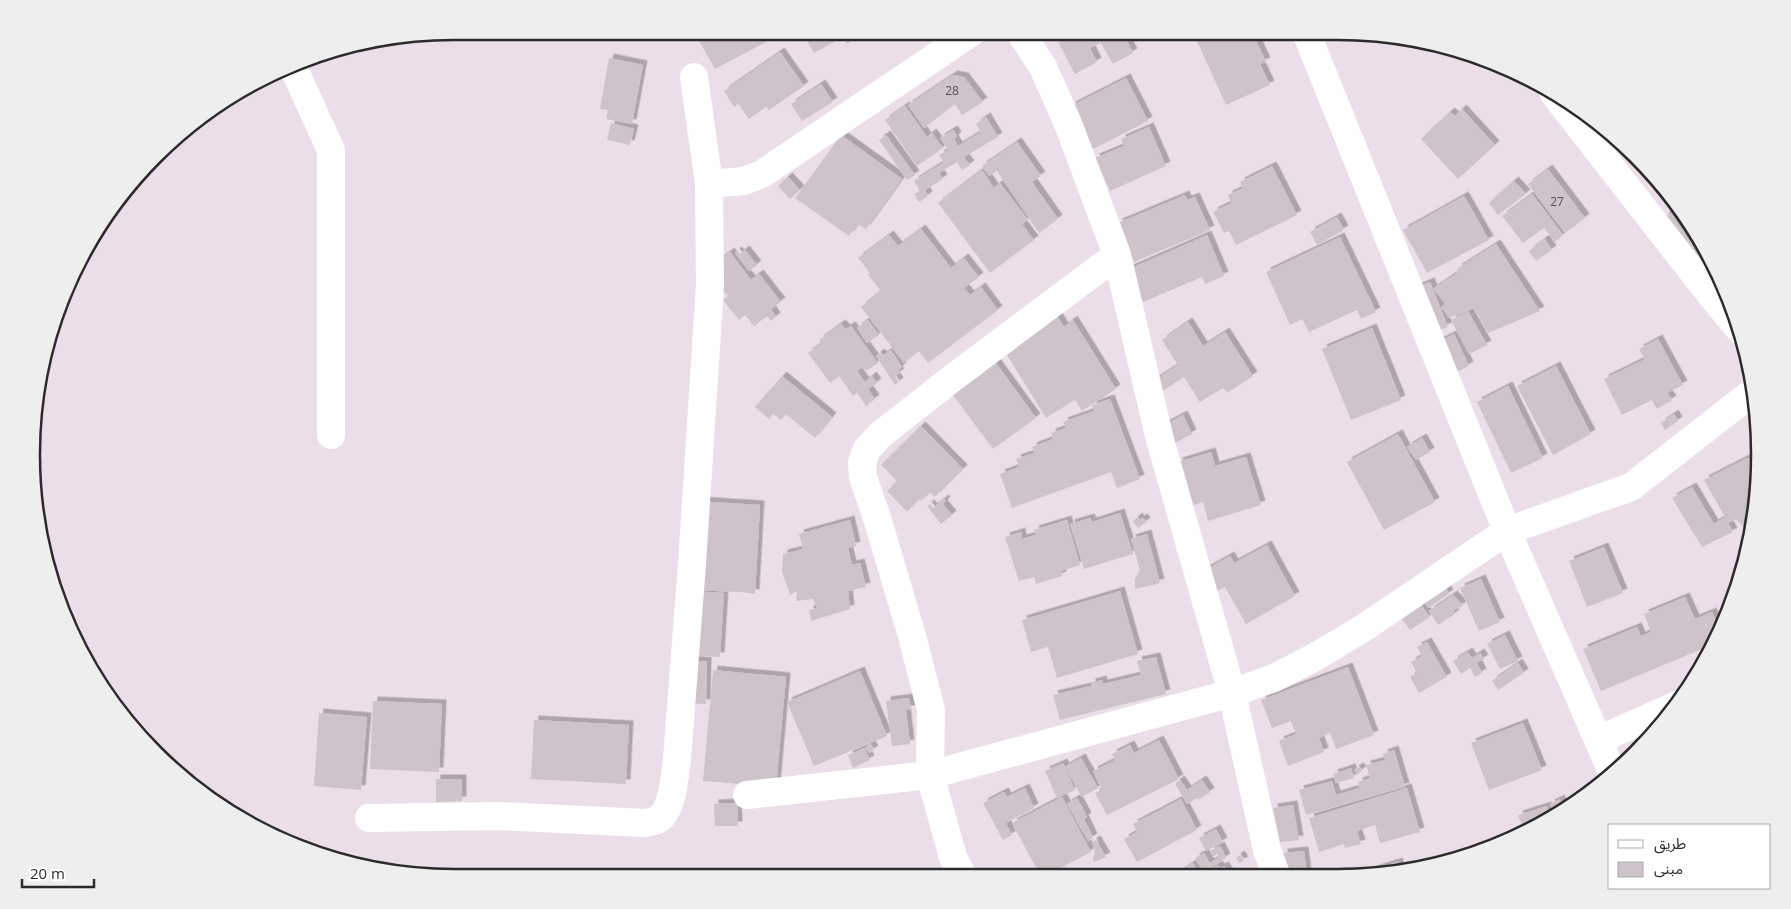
<svg xmlns="http://www.w3.org/2000/svg" width="1791" height="909" font-family="'Open Sans','Noto Sans Arabic',sans-serif">
<defs>
<filter id="shadow"><feDropShadow dx="4.5" dy="-4.5" stdDeviation="0" flood-color="#0004"/></filter>
</defs>
<rect width="100%" height="100%" fill="#ecdee9"/>
<g fill="#cec3cb" filter="url(#shadow)">
<path d="M702,31L766,32L768,35L764,38L766,42L715,69L698,39L704,36Z"/>
<path d="M793,32H853L857,38L847,44L843,37L814,53L803,34L797,38Z"/>
<path d="M1064,32H1122L1133,53L1113,64L1101,43L1090,48L1097,62L1075,74L1055,36Z"/>
<path d="M1193,32H1252L1266,62L1260,64L1270,85L1226,105Z"/>
<path d="M780,52L804,86L769,110L766,107L749,119L738,104L734,107L724,91Z"/>
<path d="M609,58L643,65L632,124L606,119L608,110L600,109Z"/>
<path d="M953,75L964,77L983,102L962,115L955,104L924,128L908,105Z"/>
<path d="M1126,78L1148,121L1093,149L1071,106Z"/>
<path d="M821,84L833,102L802,121L791,104Z"/>
<path d="M905,106L927,137L932,133L943,148L917,166L885,120Z"/>
<path d="M1462,109L1495,145L1458,179L1421,139L1450,112L1455,116Z"/>
<path d="M986,117L998,137L964,157L970,165L962,170L957,162L939,173L943,179L925,190L928,196L919,202L914,194L920,191L914,181L944,162L939,155L948,150L940,138L953,130L957,136L954,139L958,146L981,132L976,124Z"/>
<path d="M611,123L634,129L630,145L607,140Z"/>
<path d="M1149,127L1166,166L1110,191L1095,158L1124,146L1121,139Z"/>
<path d="M841,135L902,179L866,229L858,224L849,236L795,198Z"/>
<path d="M886,135L915,175L907,180L879,140Z"/>
<path d="M1017,142L1041,176L1032,182L1058,219L1039,233L997,171L989,176L982,166Z"/>
<path d="M1272,166L1297,215L1236,245L1229,231L1224,233L1213,212L1231,203L1228,195L1243,188L1240,182Z"/>
<path d="M1548,169L1585,218L1565,233L1528,184Z"/>
<path d="M982,170L994,188L1000,183L1028,220L1022,224L1034,240L990,273L938,203Z"/>
<path d="M788,177L800,190L790,199L778,186Z"/>
<path d="M1514,181L1526,194L1498,215L1489,203Z"/>
<path d="M1532,194L1563,235L1555,242L1544,228L1523,243L1502,216Z"/>
<path d="M1185,195L1187,200L1195,197L1210,230L1134,262L1118,223Z"/>
<path d="M1464,196L1489,240L1427,273L1403,230Z"/>
<path d="M1671,213L1691,243L1685,247L1664,217Z"/>
<path d="M1337,217L1344,230L1317,245L1310,232Z"/>
<path d="M1686,219L1697,234L1692,237L1682,222Z"/>
<path d="M921,229L951,268L964,258L979,277L964,288L970,295L981,287L998,310L928,363L919,351L904,363L861,307L881,291L868,275L870,273L858,258L889,235L898,246Z"/>
<path d="M1207,235L1224,276L1205,284L1202,277L1143,302L1129,269Z"/>
<path d="M1698,236L1703,243L1715,268L1712,271L1686,249Z"/>
<path d="M1340,237L1376,312L1361,319L1357,310L1309,332L1302,319L1290,325L1266,272Z"/>
<path d="M1545,239L1552,250L1536,261L1529,251Z"/>
<path d="M1496,244L1540,311L1488,333L1474,308L1449,318L1441,307L1446,304L1433,289L1457,273L1458,268Z"/>
<path d="M745,250L757,265L749,271L735,253L737,251L740,254Z"/>
<path d="M730,252L751,280L759,274L781,302L771,309L776,317L771,321L767,316L754,326L745,315L739,320L723,300L728,296L724,292L722,294L716,285L724,279L713,265Z"/>
<path d="M1430,282L1448,327L1428,333L1413,289Z"/>
<path d="M1468,311L1487,345L1469,354L1451,320Z"/>
<path d="M1057,316L1064,327L1073,320L1116,389L1082,411L1075,400L1046,418L1004,350Z"/>
<path d="M868,320L879,335L867,343L857,328Z"/>
<path d="M1188,322L1203,346L1225,332L1253,376L1227,393L1223,388L1200,402L1184,377L1155,396L1147,385L1178,365L1162,340Z"/>
<path d="M841,324L846,329L851,326L878,363L866,371L863,367L857,371L865,382L872,376L877,383L868,389L875,399L866,406L857,393L853,396L839,376L830,383L808,353L821,344L819,340Z"/>
<path d="M1372,328L1401,400L1351,420L1322,349Z"/>
<path d="M1454,334L1469,366L1449,376L1438,342Z"/>
<path d="M1658,339L1683,385L1667,393L1672,400L1657,409L1652,400L1622,415L1604,379L1645,359L1639,349Z"/>
<path d="M891,350L902,367L898,370L900,373L895,376L899,382L895,385L876,356L880,353L882,356Z"/>
<path d="M993,359L1036,418L993,449L950,391Z"/>
<path d="M1556,366L1591,434L1553,455L1517,386Z"/>
<path d="M782,376L832,417L815,438L786,414L781,420L773,414L769,419L755,407Z"/>
<path d="M1508,386L1543,458L1511,473L1477,402Z"/>
<path d="M1110,399L1140,479L1117,488L1111,472L1012,508L1000,474L1019,467L1016,459L1034,453L1032,447L1053,439L1051,433L1066,428L1063,422L1094,411L1092,405Z"/>
<path d="M1674,414L1678,421L1665,430L1661,423Z"/>
<path d="M1183,415L1192,434L1168,447L1158,428Z"/>
<path d="M921,426L963,469L935,497L930,492L921,501L919,499L907,512L887,491L897,481L881,465Z"/>
<path d="M1398,434L1435,502L1384,530L1347,462Z"/>
<path d="M1422,438L1430,452L1416,460L1407,447Z"/>
<path d="M1211,452L1215,466L1246,457L1261,505L1208,521L1203,502L1191,506L1178,462Z"/>
<path d="M1747,458L1758,464L1759,482L1752,523L1744,527L1736,519L1728,523L1733,532L1702,547L1672,498L1692,487L1714,524L1725,517L1704,480Z"/>
<path d="M944,499L946,501L943,504L952,515L941,524L927,506L930,504L933,508Z"/>
<path d="M697,501L760,505L755,594L740,592L693,590Z"/>
<path d="M1120,513L1133,554L1084,569L1070,524L1090,518L1092,522Z"/>
<path d="M1138,517L1140,520L1143,518L1146,522L1138,528L1133,521Z"/>
<path d="M850,520L856,546L848,548L852,565L860,563L866,587L848,591L850,609L811,621L809,610L817,608L813,599L796,601L797,591L790,595L782,572L783,554L803,549L799,534Z"/>
<path d="M1067,520L1080,565L1061,571L1062,576L1036,584L1034,577L1019,581L1005,537L1021,532L1022,539L1036,535L1034,530Z"/>
<path d="M1147,534L1160,583L1135,589V579L1140,570L1131,539Z"/>
<path d="M1267,545L1295,596L1246,624L1225,587L1217,591L1205,570L1230,556L1234,563Z"/>
<path d="M1604,547L1623,593L1587,607L1569,561Z"/>
<path d="M1746,562L1745,564L1739,580L1733,568Z"/>
<path d="M1481,579L1500,622L1479,631L1460,588Z"/>
<path d="M1445,587L1449,594L1428,608L1424,601Z"/>
<path d="M691,591L724,593L720,657L688,655Z"/>
<path d="M1120,591L1138,654L1057,678L1048,647L1031,652L1022,620Z"/>
<path d="M1453,595L1463,606L1453,610L1455,614L1438,625L1429,611Z"/>
<path d="M1685,597L1695,619L1712,612L1720,631L1714,644L1601,691L1583,649L1637,627L1641,636L1651,632L1644,614Z"/>
<path d="M1421,605L1430,617L1410,630L1401,618Z"/>
<path d="M1505,635L1518,661L1500,669L1487,644Z"/>
<path d="M1427,642L1447,677L1419,693L1410,677L1417,673L1411,662L1422,656L1417,647Z"/>
<path d="M1468,652L1472,658L1480,653L1484,659L1477,663L1482,673L1475,677L1470,668L1461,674L1453,661Z"/>
<path d="M1156,657L1166,694L1060,720L1053,695L1091,686V683L1102,680L1103,684L1141,675L1137,661Z"/>
<path d="M689,661H707L706,704L687,703Z"/>
<path d="M1518,663L1524,673L1498,690L1492,681Z"/>
<path d="M1348,667L1374,735L1336,749L1330,733L1319,738L1324,752L1288,766L1279,741L1296,734L1291,721L1272,728L1261,700Z"/>
<path d="M713,670L786,677L776,787L703,781Z"/>
<path d="M860,671L887,736L814,766L787,702Z"/>
<path d="M909,698L911,710H906L910,744L892,746L886,701Z"/>
<path d="M373,701L442,704L439,772L370,769Z"/>
<path d="M319,713L367,717L361,790L314,786Z"/>
<path d="M534,720L629,725L626,784L531,779Z"/>
<path d="M1523,723L1542,770L1489,790L1471,743Z"/>
<path d="M1649,736L1634,750L1631,743Z"/>
<path d="M1159,740L1179,779L1107,815L1095,793L1102,790L1093,771L1115,760L1112,754L1130,745L1134,753Z"/>
<path d="M870,744L874,750L869,753L865,748Z"/>
<path d="M864,748L870,760L853,768L848,755Z"/>
<path d="M1394,750L1405,787L1306,815L1299,790L1332,781L1336,795L1359,788L1358,782L1370,778L1366,765L1385,760L1383,754Z"/>
<path d="M1081,758L1098,788L1082,797L1065,767Z"/>
<path d="M1063,763L1075,790L1057,798L1045,771Z"/>
<path d="M1359,767L1362,771L1357,774L1354,770Z"/>
<path d="M1351,768L1354,778L1336,783L1333,774Z"/>
<path d="M436,779H462V801L436,802Z"/>
<path d="M1180,780L1187,790L1202,780L1210,792L1199,800L1197,798L1187,804L1175,784Z"/>
<path d="M1025,788L1034,808L1006,823L1012,835L1003,840L983,803L1004,792L1007,797Z"/>
<path d="M1407,788L1420,832L1380,843L1375,825L1357,831L1361,844L1345,848L1344,844L1319,852L1309,818Z"/>
<path d="M1062,797L1091,852L1047,875H1040L1012,823Z"/>
<path d="M1077,798L1087,817L1084,819L1093,838L1088,841L1067,804Z"/>
<path d="M1181,799L1197,830L1137,862L1124,839L1137,832L1133,824Z"/>
<path d="M1560,799L1564,808L1554,813L1550,804Z"/>
<path d="M737,803L738,826H715L714,804Z"/>
<path d="M1293,805L1299,840L1280,842L1273,808Z"/>
<path d="M1547,806L1550,816L1524,831L1518,815Z"/>
<path d="M1216,829L1223,842L1206,851L1199,838Z"/>
<path d="M1096,840L1106,857L1094,862L1093,859L1095,853L1092,842Z"/>
<path d="M1220,846L1226,858L1203,872L1195,858L1204,853L1210,863L1219,857L1217,854L1213,857L1210,851Z"/>
<path d="M1304,851L1307,874H1285L1283,853Z"/>
<path d="M1240,855L1244,861L1239,863L1236,858Z"/>
<path d="M1398,862L1401,872L1392,874H1360Z"/>
<path d="M1193,863L1201,875H1176Z"/>
<path d="M1218,865L1220,868L1224,866L1230,875H1205L1204,873Z"/>
</g>
<g fill="none" stroke-linecap="round" stroke-linejoin="round">
<g stroke="#fff" stroke-width="28">
<path d="M1020,32L1043,67L1069,126L1117,255L1159,436L1232,693L1267,850L1276,874"/>
<path d="M1306,32L1507,531L1612,772"/>
<path d="M293,67L331,150V435"/>
<path d="M1554,94L1710,294L1740,330"/>
<path d="M709,184L744,181L762,174L972,32"/>
<path d="M1598,740L1677,705"/>
<path d="M747,795L930,775L1232,693L1274,678L1315,657L1362,629L1507,531L1631,487L1754,391"/>
<path d="M369,818L500,816L644,823C651,822 658,821 662,816C673,805 675,773 677,759L692,564L710,285L709,184L694,77"/>
<path d="M962,875L953,857L930,775L931,710L912,636L877,518L863,477L862,462L867,449L880,435L954,377L1117,255"/>
</g>
</g>
<g text-anchor="middle" dominant-baseline="central" stroke-width="4" stroke-linejoin="round" paint-order="stroke">
<g font-size="12" fill="#545153">
<text x="952" y="90">28</text>
<text x="1557" y="201">27</text>
</g>
</g>
<path d="M0 0H1791V909H0ZM454 40H1337A414 414 0 0 1 1751 454V455A414 414 0 0 1 1337 869H454A414 414 0 0 1 40 455V454A414 414 0 0 1 454 40Z" fill="#eee" fill-rule="evenodd"/>
<path fill="none" stroke="#2b2b2b" stroke-width="2.5" d="M454 40H1337A414 414 0 0 1 1751 454V455A414 414 0 0 1 1337 869H454A414 414 0 0 1 40 455V454A414 414 0 0 1 454 40Z"/>
<rect x="1608" y="824" width="162" height="65" fill="#ffffff" stroke="#aaaaaa"/>
<rect x="1618" y="840" width="25" height="8" fill="#ffffff" stroke="#aaaaaa"/>
<text x="1654" y="849" font-size="15" fill="#2b2b2b">طريق</text>
<rect x="1618" y="862" width="25" height="15" fill="#cec3cb" stroke="#aaaaaa"/>
<text x="1654" y="874" font-size="15" fill="#2b2b2b">مبنى</text>
<path d="M22 879v8h72v-8" fill="none" stroke="#2b2b2b" stroke-width="2.5"/>
<text x="30" y="879" font-size="15" fill="#2b2b2b" stroke="#ffffff" stroke-width="4" paint-order="stroke">20 m</text>
</svg>
